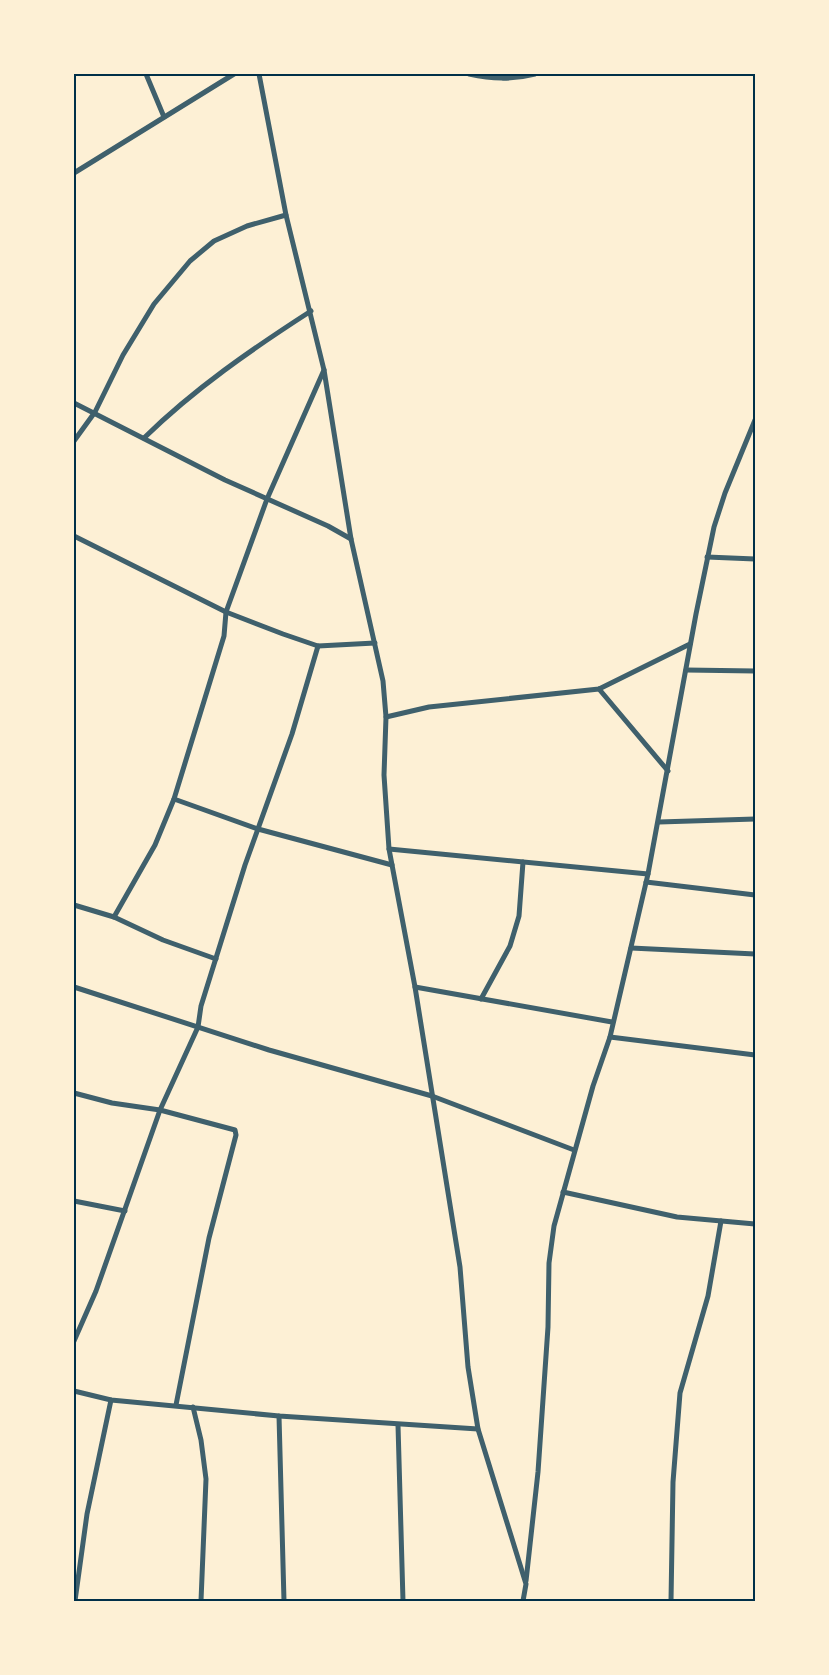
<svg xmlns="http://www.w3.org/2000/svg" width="829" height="1675" font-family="'IBM Plex Serif',serif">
<rect width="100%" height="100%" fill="#fdf0d5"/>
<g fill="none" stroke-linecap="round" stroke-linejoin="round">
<g stroke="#3f606c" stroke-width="5">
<path d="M146,74L164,117"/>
<path d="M259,74L286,215L324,370L351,539L383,681L386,717L384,775L389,849L415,987L460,1267L468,1367L478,1429L526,1584L523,1601"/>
<path d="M469,74C492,79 511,80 535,74"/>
<path d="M74,173L234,74"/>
<path d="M74,403L225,480L328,526L351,539"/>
<path d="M144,438C194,389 252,349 311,311"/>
<path d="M74,441L95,412L123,355L154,304L190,261L214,241L247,226L286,215"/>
<path d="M74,536L226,612L283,634L318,646L375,643"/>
<path d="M707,557L755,559"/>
<path d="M686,670L755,671"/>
<path d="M599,689L668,771"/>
<path d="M386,717L429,707L599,689L690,644"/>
<path d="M174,799L258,829L392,865"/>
<path d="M659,822L755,819"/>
<path d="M389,849L648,874"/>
<path d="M646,882L755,895"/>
<path d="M74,905L114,917L163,940L216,959"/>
<path d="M114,917L155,845L174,799L224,636L226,612L267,499L324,370"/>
<path d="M631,948L755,954"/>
<path d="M74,987L269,1050L432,1096L574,1150"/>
<path d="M415,987L612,1022"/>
<path d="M481,999L510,946L519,916L523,862"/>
<path d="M610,1037L755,1055"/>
<path d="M74,1093L112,1103L160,1110L235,1130L236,1135L209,1238L176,1405"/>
<path d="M563,1192L677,1217L755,1224"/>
<path d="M74,1201L125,1211"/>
<path d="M74,1341L96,1291L160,1110L198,1027L201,1006L245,865L292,734L318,646"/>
<path d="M74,1391L111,1400L279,1416L478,1429"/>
<path d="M193,1407L201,1440L206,1479L201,1601"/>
<path d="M279,1416L284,1601"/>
<path d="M398,1425L403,1601"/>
<path d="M526,1581L538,1472L548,1327L549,1263L554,1226L593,1086L610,1037L648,874L696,614L714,527L725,493L755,420"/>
<path d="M75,1601L87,1514L111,1400"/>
<path d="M671,1601L673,1482L680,1393L708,1296L721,1221"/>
</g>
</g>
<rect width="829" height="1675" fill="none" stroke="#fdf0d5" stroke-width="150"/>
<rect x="75" y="75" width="679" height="1525" fill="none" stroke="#003049" stroke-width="2"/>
</svg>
